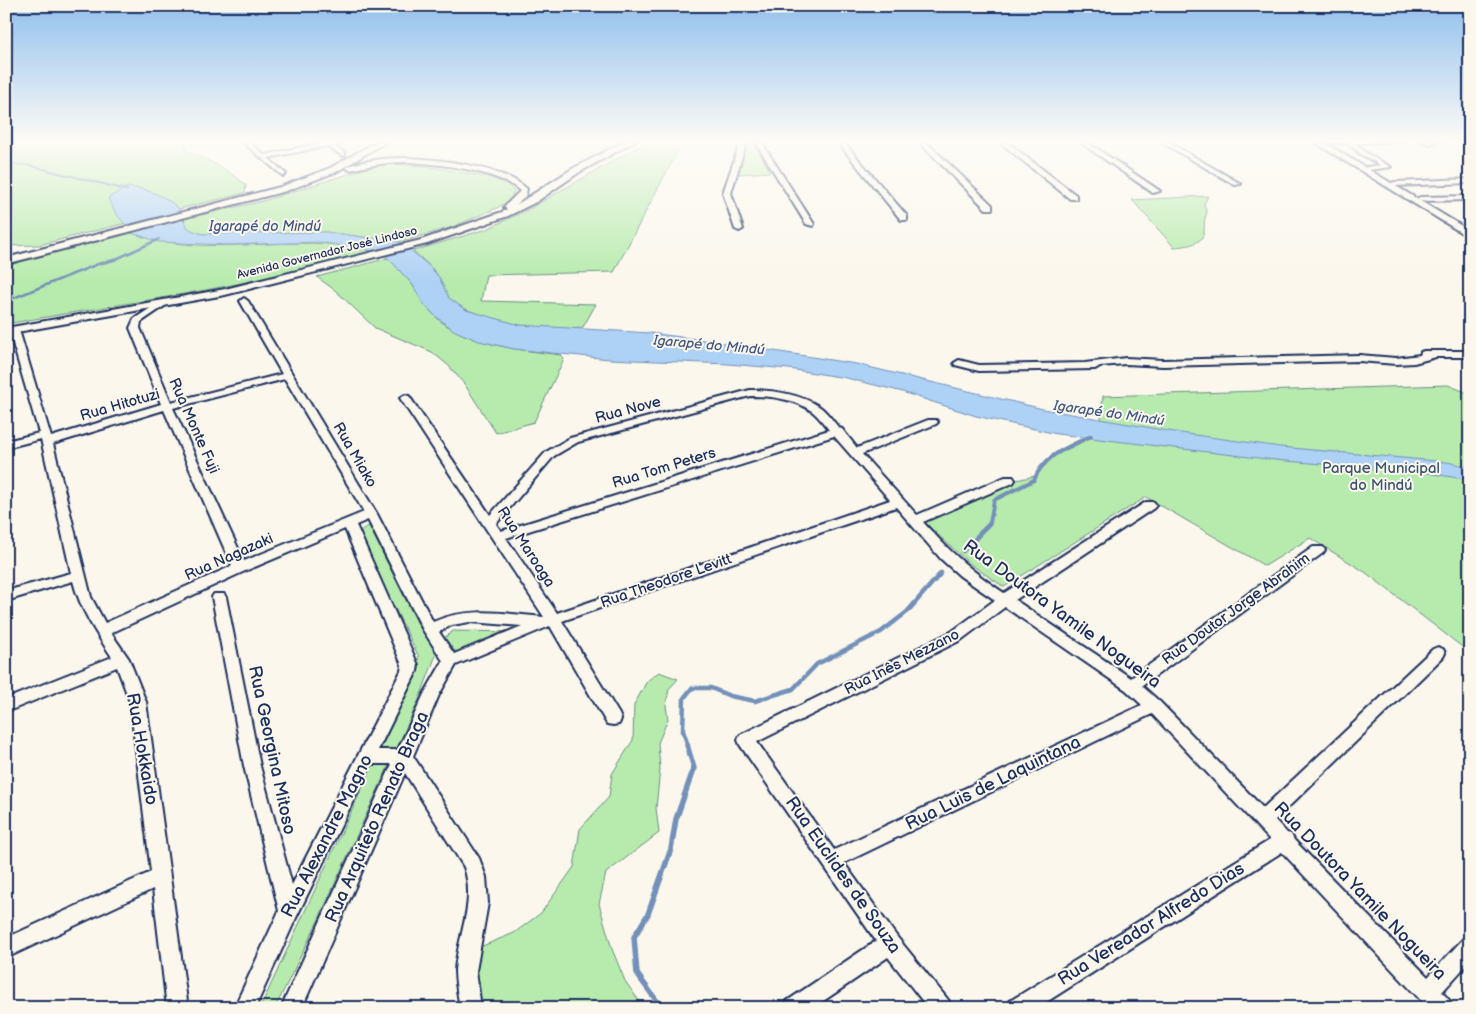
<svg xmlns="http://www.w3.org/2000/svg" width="1476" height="1014" font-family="'Balsamiq Sans',sans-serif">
<rect width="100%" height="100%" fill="#fbf7ec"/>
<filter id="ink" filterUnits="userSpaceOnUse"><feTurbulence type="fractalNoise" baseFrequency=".02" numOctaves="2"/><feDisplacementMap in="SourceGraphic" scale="10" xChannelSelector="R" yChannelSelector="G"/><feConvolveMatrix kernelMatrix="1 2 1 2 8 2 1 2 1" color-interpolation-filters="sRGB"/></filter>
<g filter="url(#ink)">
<g fill="#b7ebad" stroke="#698d86">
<path d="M6,140H185L186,151C211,162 225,167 246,185L245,193L179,209L155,194L141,188L115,212L126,223L39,245L6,246Z"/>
<path d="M650,140H670L678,148L677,152L614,272L486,275L481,301L596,304L583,327C556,336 472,320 450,299C444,294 443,283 438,276C431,266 422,259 413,251L487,229L527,210Z"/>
<path d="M746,140H753L770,172L738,174Z"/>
<path d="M388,164L425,166L487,177L506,183L514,191L511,199L497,208L452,227L401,242L326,232L203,234L191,231L184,224L183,219L263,201L367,168Z"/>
<path d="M1208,196L1204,204L1207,213C1203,221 1205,224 1204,232C1202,245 1185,246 1174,247L1132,200Z"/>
<path d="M132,233C209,261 295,230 373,251C253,287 129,302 6,324V265Z"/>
<path d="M388,258C396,266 405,275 412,284C420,294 424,306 434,315C463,345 522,350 561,355L564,359L534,422L496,433L465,385L449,366L432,352L375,328L336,291L317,277Z"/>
<path d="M1448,385L1470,394V653L1365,572L1310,538L1265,566L1146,497L1004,587L970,564L923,521L1016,480L1035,476L1054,456L1094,436L1101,418L1103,396Z"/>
<path d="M369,526L419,626L429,640L439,642L453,631L519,632L469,650L459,652L439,647L420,697L316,925L275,1008H260L405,696L419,657L357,532Z"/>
<path d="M659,672L678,679L669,689L666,706L668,719L658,743L660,769L656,808L659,833L606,873L599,904L612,949L625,981L644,1008H482L475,949L514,933L541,913L574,867L580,829L609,797L612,774L633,740L634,705L647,681Z"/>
</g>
<path fill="#aed1f6" stroke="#7390b9" d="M127,187C144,188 165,195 178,208C190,222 177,227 203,234L326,232L401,242L429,266L439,277L449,298L466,310L520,325L650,333L711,341L856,364L1043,409L1174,432L1280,447L1447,462L1470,467V480L1427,473L1275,460L1057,434L976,416L899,391L846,378L789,369L728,364L609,359L514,349L479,341L455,331L435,316L423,303L412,284L388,258L373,251L319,242L227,245L159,242L132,233L115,212L108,198Z"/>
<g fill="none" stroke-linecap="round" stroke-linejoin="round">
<g stroke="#7390b9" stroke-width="2">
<path d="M6,160L14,164L27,165L127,190"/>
<path d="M153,242L159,239"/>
</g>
<path stroke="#7390b9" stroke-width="2.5" d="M6,301L98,264L114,260L155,241"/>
<path stroke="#7390b9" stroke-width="4" d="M977,536L990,523L994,500L1034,480C1044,455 1068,447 1091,436"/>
<g stroke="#7390b9" stroke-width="4.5">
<path d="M963,551L979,535"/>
<path d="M688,746L683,731L684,698L692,688H711L730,696L755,701L793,689L817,664L881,632L907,612L941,573"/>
</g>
<path stroke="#7390b9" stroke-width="5.5" d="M662,1008L637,974L634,937L648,914L671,849L676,819L694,768L687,745"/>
<defs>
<g id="minor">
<path d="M240,140H247L264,155L322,143L325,140H349L333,145L345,153V155L343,156L327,146L268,158L285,173L286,174L283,176Z"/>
<path d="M741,140H747L731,193L743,229L739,231L735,229L723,193Z"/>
<path d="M754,140H760L814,224L813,226L806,224Z"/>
<path d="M836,140H842L907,216V220H901Z"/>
<path d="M917,140H924L992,205V209H986Z"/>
<path d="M997,140H1004L1076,195V199H1070Z"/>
<path d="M1077,140H1084L1160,191L1153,193Z"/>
<path d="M1158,140H1165L1241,184L1235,185Z"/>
<path d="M1325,140H1404L1401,142L1355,143L1366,153L1391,167L1369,170L1366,168L1367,167L1380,165L1362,155L1347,143H1327Z"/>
<path d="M1415,140H1443L1430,144Z"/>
<path d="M1470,179V183L1394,186L1390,184L1394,182Z"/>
<path d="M1470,196V200L1420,201L1416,199L1420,197Z"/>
<path d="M244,298L248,301L377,514L433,622C468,606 507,614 544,617L400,398L405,395L409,396L490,515L546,452L570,438L750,390C772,390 801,394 820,407C827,412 833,421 839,428L842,429L857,448L928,420H936L938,422L936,424L862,454L917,515L1005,477H1013L1015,480L1013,483L923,522C951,553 970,570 1004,593L1146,502H1154L1156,505L1154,508L1015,600L1131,678L1313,547H1323L1325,550L1323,553L1142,686L1160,702L1263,808L1433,649L1438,647L1443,649L1445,653L1443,657L1275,820L1287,833L1291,834L1294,840L1428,977L1463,939L1470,936V961L1442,992L1450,1001L1453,1008H1428L1282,852L1037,1008H1007L1010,1001L1270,840L1152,714L844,863L897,937L949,1001L952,1008H928L888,957L813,1008H784L787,1001L876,941L740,745L738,740L740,735L951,632L995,600L960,576L941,559L896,507L562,621L619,714L621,719L619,724L613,725L607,724L550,626L456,665L439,695L413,756L479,858L486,877L488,903L476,971L481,1008H460C458,995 455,982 455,970C458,934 476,903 464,867L405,773L302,1008H281L392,764H371L296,918L255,1008H234L279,911L244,766L212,597L214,594H224L226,597L260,766L292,885L401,671L402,665L345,529L245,571L111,633L129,659L146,702L188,1008H167L153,889L6,958V938L151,872L130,702L117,667L6,712V699L112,657C96,633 80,609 73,581L6,601V591L71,573L41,439L6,448V441L39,433L9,330L14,327L19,330L51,437L161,404L130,328L134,319L158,303L166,305L141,322L140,328L171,402L282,374L240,301ZM285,379L364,512L244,561L173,408ZM750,396C770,396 796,399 813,412C819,417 824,424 829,430L501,531L496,524L554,456L578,442ZM164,410L232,566L105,623L91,597L53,444ZM834,436L890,500L557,613L506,538ZM368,520L423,630L443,661L424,694L398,750H378L417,671L418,665L356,525ZM1005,607L1126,690L1142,705L834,850L757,742L961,640ZM470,622L522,626L454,654L439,632L452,625Z"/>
<path d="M1424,351H1470V357H1436L1414,363L1396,364L1359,361L1163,366L1126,364L1100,366L1095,369L979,371L955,365L954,363L959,360L979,365L1085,363L1126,358L1163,360L1359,355L1396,358L1420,355L1421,352Z"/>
</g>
<g id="major">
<path d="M380,140H389L336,172L286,191L6,264V258L280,187L330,168Z"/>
<path d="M627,140H637L578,173L536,202L508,216L427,244L225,295L6,334V328L225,289L421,240L502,212L507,209L504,207L520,191C498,170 430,162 400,162C383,163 366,166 350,170L346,168L347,166C364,161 383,158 401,158C434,158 503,166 527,189L525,197L516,205L572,169Z"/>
<path d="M1311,140H1320L1470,231V238Z"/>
</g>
</defs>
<use href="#minor" stroke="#1b2f5e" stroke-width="4"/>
<use href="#major" stroke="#1b2f5e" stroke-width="4"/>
<use href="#minor" fill="#fbf7ec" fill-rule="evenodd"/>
<use href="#major" fill="#fbf7ec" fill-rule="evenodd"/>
</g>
</g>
<linearGradient id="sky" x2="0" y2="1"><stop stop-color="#91c0ee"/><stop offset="0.5" stop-color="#fdfbf6"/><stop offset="1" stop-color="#fdfbf6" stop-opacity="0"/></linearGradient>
<rect width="1476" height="282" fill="url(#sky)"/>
<g text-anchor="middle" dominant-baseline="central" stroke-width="4" stroke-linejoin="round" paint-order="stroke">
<g font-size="12" fill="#1b2f5e" stroke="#fbf7ec">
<text transform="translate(327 253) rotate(-14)">Avenida Governador José Lindoso</text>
</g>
<g font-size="14" font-style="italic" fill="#405884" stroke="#fbf7ec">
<text x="265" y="226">Igarapé do Mindú</text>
<text transform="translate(709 345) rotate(5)">Igarapé do Mindú</text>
<text transform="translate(1109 413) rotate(8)">Igarapé do Mindú</text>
</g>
<g font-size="15" fill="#1b2f5e" stroke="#fbf7ec">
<text transform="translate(120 405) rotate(-16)">Rua Hitotuzi</text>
<text transform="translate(628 410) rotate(-15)">Rua Nove</text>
<text transform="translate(194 426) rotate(66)">Rua Monte Fuji</text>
<text transform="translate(355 455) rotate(60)">Rua Miako</text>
<text transform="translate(664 468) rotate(-17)">Rua Tom Peters</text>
<text transform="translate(526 547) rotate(57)">Rua Maroaga</text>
<text transform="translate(229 557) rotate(-24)">Rua Nagazaki</text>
<text transform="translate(666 581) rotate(-19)">Rua Theodore Levitt</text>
<text transform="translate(1236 609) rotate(-36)">Rua Doutor Jorge Abrahim</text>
<text transform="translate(902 662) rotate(-27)">Rua Inês Mezzano</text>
</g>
<g font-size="15" fill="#3a556e" stroke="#fbf7ec">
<text x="1381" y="468">Parque Municipal<tspan x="1381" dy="17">do Mindú</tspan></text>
</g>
<g font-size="18" fill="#1b2f5e" stroke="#fbf7ec">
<text transform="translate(1062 614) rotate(36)">Rua Doutora Yamile Nogueira</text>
<text transform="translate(142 749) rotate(80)">Rua Hokkaido</text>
<text transform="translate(272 750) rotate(78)">Rua Georgina Mitoso</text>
<text transform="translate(993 783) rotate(-26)">Rua Luis de Laquintana</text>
<text transform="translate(377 817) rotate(-66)">Rua Arquiteto Renato Braga</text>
<text transform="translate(327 836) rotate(-63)">Rua Alexandre Magno</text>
<text transform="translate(843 875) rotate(55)">Rua Euclides de Souza</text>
<text transform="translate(1360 891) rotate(46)">Rua Doutora Yamile Nogueira</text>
<text transform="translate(1151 924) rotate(-32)">Rua Vereador Alfredo Dias</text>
</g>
</g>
<rect width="1476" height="1014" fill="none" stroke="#fbf7ec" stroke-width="25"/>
<rect x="12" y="12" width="1451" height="989" fill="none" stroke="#1b2f5e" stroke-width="2" filter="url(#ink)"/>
</svg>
